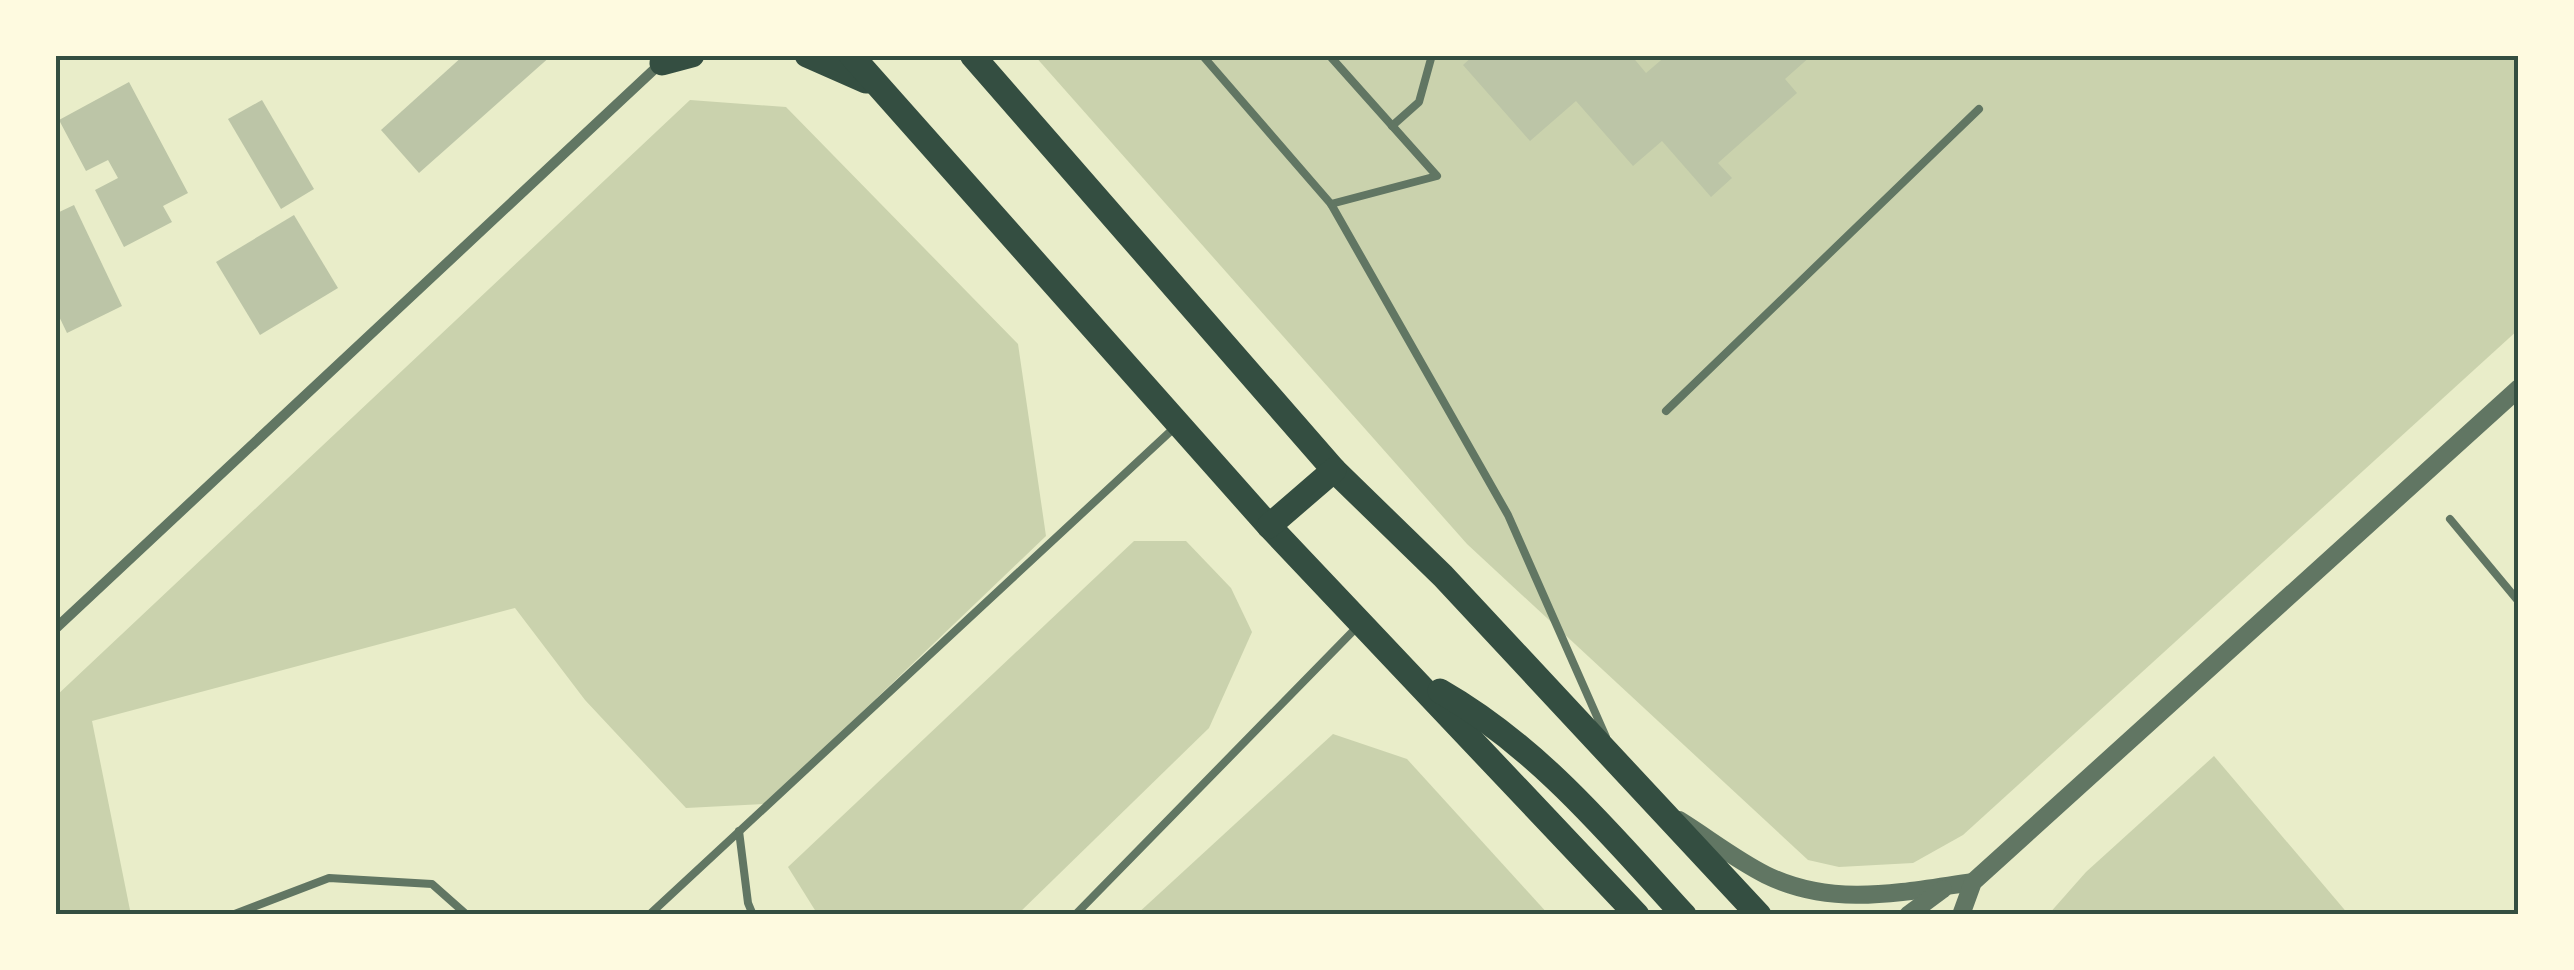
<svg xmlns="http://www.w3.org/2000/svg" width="2574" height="970" font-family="'Space Grotesk',sans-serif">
<rect width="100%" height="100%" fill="#e9edc9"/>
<g fill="#cad2ad">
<path d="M1034,55H2519V329L1963,835L1913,863L1839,867L1808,860L1467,544Z"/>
<path d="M690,100L786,107L1018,344L1046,536L766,804L686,808L585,700L515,608L92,721L131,915H55V697Z"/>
<path d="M1134,541H1186L1231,588L1252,632L1209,728L1017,915H818L788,867Z"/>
<path d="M1333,734L1407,759L1549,915H1136Z"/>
<path d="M2214,756L2349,915H2048L2086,872Z"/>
</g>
<g fill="#bcc5a7">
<path d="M464,55H552L419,173L381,130Z"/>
<path d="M1474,55H1631L1646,73L1667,55H1812L1785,79L1797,93L1718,163L1732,178L1711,197L1662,141L1633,166L1576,101L1530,141L1463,65Z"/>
<path d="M129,82L188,193L163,206L172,222L124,247L95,190L118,178L108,160L86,171L59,120Z"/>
<path d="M262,100L314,189L281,209L228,119Z"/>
<path d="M74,205L122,306L67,333L55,308V214Z"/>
<path d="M294,215L338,288L260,335L216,262Z"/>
</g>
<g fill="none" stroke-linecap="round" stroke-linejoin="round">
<g stroke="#617663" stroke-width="8">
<path d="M1202,55L1331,204L1508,515L1606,737"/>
<path d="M1329,55L1437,176L1331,204"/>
<path d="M1392,126L1419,102L1432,55"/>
<path d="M1666,411L1979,109"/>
<path d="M2450,519L2519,602"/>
<path d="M739,831L748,903L753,915"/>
<path d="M232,915L329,878L432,884L467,915"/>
<path d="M649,915L1173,429"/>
<path d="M1075,915L1358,626"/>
</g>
<path stroke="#617663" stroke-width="10" d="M55,629L661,63"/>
<g stroke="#617663" stroke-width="18">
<path d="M1679,820C1708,838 1736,860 1766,875C1833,908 1902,892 1973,882"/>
<path d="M1908,915L1943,889"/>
<path d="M1961,915L1973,882L2519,388"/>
</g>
<g stroke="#344e41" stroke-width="25">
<path d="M807,55L866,81"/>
<path d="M851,55L1269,526L1637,915"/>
<path d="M972,55L1334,470L1443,576L1759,915"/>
<path d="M662,63L692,55"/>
<path d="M1269,526L1334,470"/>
<path d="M1440,691C1538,747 1609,833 1684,915"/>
</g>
</g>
<rect width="2574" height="970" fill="none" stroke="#fefae0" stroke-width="115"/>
<rect x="58" y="58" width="2458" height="854" fill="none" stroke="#344e41" stroke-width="4"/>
</svg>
